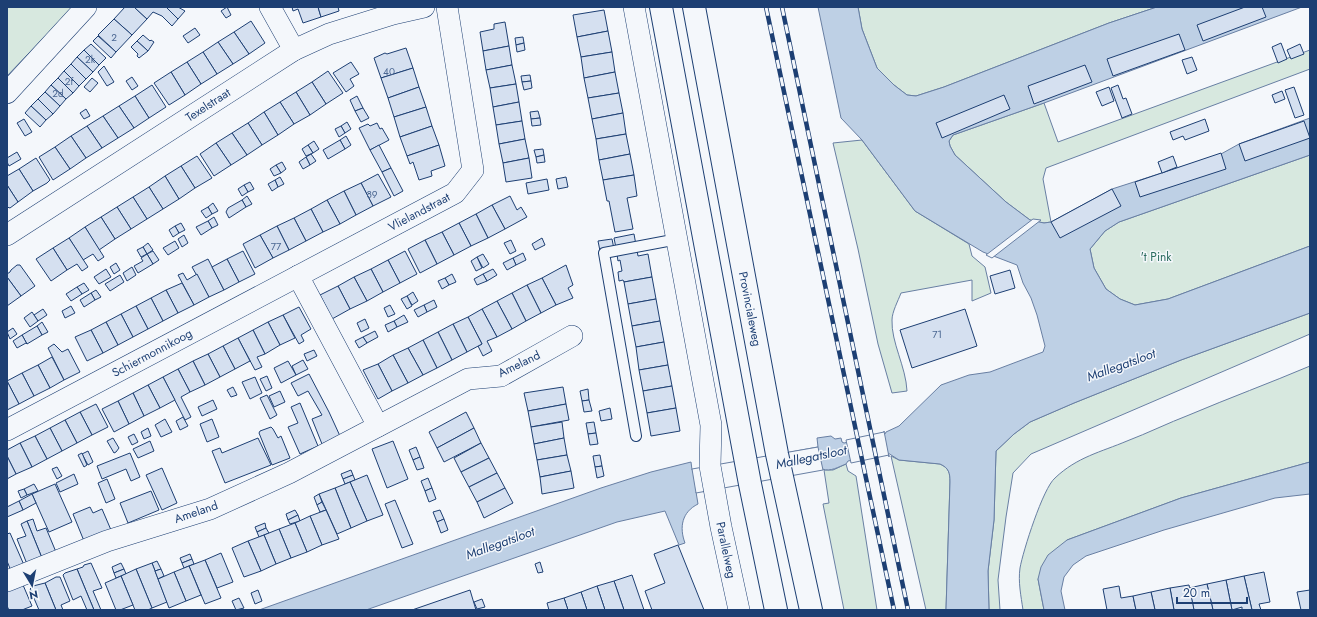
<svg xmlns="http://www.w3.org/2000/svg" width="1317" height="617" font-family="Jost,sans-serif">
<rect width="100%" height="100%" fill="#f4f7fb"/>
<g fill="#d7e8df" stroke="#687fa3">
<path d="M7,7H73L7,76Z"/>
<path d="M858,7H1157L1109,23L944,87L916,96L907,95L894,85L877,68L862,29Z"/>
<path d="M1310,50V69L1046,168L1043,179L1051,222L1044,223L1030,220L1006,202L955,155L950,146L949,141L953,135L1044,103L1058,142Z"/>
<path d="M862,140L915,211L969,244L972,256L985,267L991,293L972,301V280L901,293C898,301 892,312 892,320C891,342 906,367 907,391L892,393L878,344L858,249L833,143Z"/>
<path d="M1310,155V246L1168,299L1135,305L1120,299L1106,289L1094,268L1090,249L1105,231L1119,222Z"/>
<path d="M1310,313V334L1031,454L1013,473L1006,517L998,580L1000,610H989L988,571L994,520L996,451L1014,434L1030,422L1074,403L1181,360Z"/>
<path d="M1310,366V462L1181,498L1067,540L1038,579L1044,610H1023C1021,596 1018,582 1020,568C1023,551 1043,488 1055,478C1077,457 1101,452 1127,441C1148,433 1168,423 1189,415C1229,398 1270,383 1310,366Z"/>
<path d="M891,456L899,460L940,464C949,468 950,473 950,482L946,610H926Z"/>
<path d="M846,464L848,471L856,476L877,610H844L823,504L829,503L824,470H833Z"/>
</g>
<g fill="#bed0e5" stroke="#687fa3">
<path d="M818,7H858L862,29L877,68L894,85L907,95L916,96L944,87L1109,23L1157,7H1302L1044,103L953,135L949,141L950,146L955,155L1006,202L1030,220L1044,223L1051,222L1112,189L1221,154L1239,144L1310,118V155L1119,222L1105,231L1090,249L1094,268L1106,289L1120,299L1135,305L1168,299L1310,246V313L1181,360L1074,403L1030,422L1014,434L996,451L994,520L988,571L989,610H946L950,482C950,473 949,468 940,464L899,460L888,453L848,461L846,464C838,467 831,472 822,469L696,492L698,504C682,512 679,527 685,543L679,545L665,511L617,522L366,610H259L601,488L651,472L691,462L692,470L818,447L817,438L831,436L835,439L841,438L842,442L844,443L885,434L886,432L899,426L941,385L969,375L990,372L1043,352L1045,346L1037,315L1031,298L1023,283L1017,265L983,252L915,211L862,140L841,118Z"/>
<path d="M1310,462V494L1275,498L1164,530L1086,556L1073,565L1064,577L1061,591L1065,610H1044L1038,579L1041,567L1048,555L1067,540L1181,498Z"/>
</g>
<g fill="#f4f7fb" stroke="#687fa3">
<path d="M1033,219L1041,220L992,258L986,255Z"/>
<path d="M884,431L889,457V455L851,463L846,440L884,432Z"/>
<path d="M818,447L823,470L696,493L692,469Z"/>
</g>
<g fill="#d5e0f0" stroke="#1d3f73">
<path d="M125,7H134L147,19L132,35L114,19Z"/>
<path d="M134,7H166L178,19L172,26L162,16L153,12L147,19Z"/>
<path d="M166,7H178L185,11L178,19Z"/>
<path d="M227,7L231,15L226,18L221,11Z"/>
<path d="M292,7H318L321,17L303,23L298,9L293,11Z"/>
<path d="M318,7H338L339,11L321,17Z"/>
<path d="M1245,7H1262L1266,17L1203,41L1197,25Z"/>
<path d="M604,10L608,31L577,37L573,15Z"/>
<path d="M114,19L132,35L116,52L98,35Z"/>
<path d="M251,21L265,43L249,54L234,32Z"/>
<path d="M505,22L509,46L483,51L480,32L494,29V24Z"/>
<path d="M195,28L200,35L188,43L183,36Z"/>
<path d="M608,31L612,52L581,57L577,37Z"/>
<path d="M234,32L249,54L233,64L218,42Z"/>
<path d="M1179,34L1185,50L1113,76L1107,59Z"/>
<path d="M143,35L150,41L151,40L154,42L148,51L137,41Z"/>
<path d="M98,36L116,52L111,58L93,41Z"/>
<path d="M523,37L524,43L516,45L515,38Z"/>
<path d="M137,41L148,51L139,58L137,56L138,54L131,47Z"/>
<path d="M218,42L233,64L217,74L203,52Z"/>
<path d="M524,43L525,50L517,52L516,45Z"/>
<path d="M1281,43L1287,59L1278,63L1272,47Z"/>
<path d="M91,44L106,58L99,65L84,50Z"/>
<path d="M1300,44L1304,54L1291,59L1287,50Z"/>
<path d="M509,46L512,65L486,70L483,51Z"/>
<path d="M406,48L413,68L381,78L374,58L385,53L387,54Z"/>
<path d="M84,50L99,65L93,72L77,57Z"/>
<path d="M203,52L217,74L201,84L187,62Z"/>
<path d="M612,52L615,72L584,78L581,57Z"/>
<path d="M77,57L93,72L86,79L71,64Z"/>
<path d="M1192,57L1197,70L1187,74L1182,60Z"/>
<path d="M187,62L201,84L185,95L171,72Z"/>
<path d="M351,62L359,74L350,79L354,86L346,92L333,73Z"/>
<path d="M71,64L86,79L79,86L64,71Z"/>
<path d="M512,65L516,84L490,88L486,70Z"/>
<path d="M1085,65L1092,82L1034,104L1028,86Z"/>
<path d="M104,66L114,82L107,86L98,72Z"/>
<path d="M413,68L419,87L388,98L381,78Z"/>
<path d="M64,71L79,86L73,93L58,78Z"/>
<path d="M328,71L343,93L326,104L312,82Z"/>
<path d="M171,72L185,95L169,105L154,83Z"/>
<path d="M615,72L619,93L588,98L584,78Z"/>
<path d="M530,75L531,81L522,82L521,76Z"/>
<path d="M132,77L138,86L132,90L126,81Z"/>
<path d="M58,78L73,93L66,99L51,85Z"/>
<path d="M92,78L98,83L90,92L84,87Z"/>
<path d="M531,81L532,88L524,90L522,82Z"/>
<path d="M312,82L326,104L310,115L296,92Z"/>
<path d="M516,84L519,102L493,107L490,88Z"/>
<path d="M51,85L66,99L60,106L45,92Z"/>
<path d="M152,85L166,107L149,118L135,96Z"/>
<path d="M1118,85L1123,99L1126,98L1132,114L1122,118L1111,88Z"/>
<path d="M419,87L426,107L394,117L388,98Z"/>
<path d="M1109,87L1114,101L1102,106L1096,92Z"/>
<path d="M1294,87L1304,115L1295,118L1285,90Z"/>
<path d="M1282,91L1285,99L1275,103L1272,95Z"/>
<path d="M45,92L60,106L53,114L38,99Z"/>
<path d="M296,92L310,115L294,124L280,102Z"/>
<path d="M619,93L623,113L592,119L588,98Z"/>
<path d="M1004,95L1010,109L942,138L936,123Z"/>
<path d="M135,96L149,118L134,128L119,106Z"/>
<path d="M357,96L363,108L355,111L350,100Z"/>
<path d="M38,99L53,114L46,120L31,106Z"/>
<path d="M280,102L294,124L278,135L264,112Z"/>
<path d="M519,102L522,121L496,125L493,107Z"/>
<path d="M31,106L46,120L40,127L25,113Z"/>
<path d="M119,106L134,128L118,138L103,116Z"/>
<path d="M426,107L432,126L400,137L394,117Z"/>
<path d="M363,108L369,118L361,122L355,111Z"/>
<path d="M86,109L90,116L84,119L80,113Z"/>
<path d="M538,111L540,118L531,119L530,112Z"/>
<path d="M264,112L278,135L262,145L248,123Z"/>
<path d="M623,113L626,134L596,139L592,119Z"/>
<path d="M103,116L118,138L102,148L87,126Z"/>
<path d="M540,118L541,125L532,126L531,119Z"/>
<path d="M24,119L32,132L25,136L17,123Z"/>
<path d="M1205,119L1209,131L1185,140L1183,136L1173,140L1170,132Z"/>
<path d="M522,121L525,139L499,144L496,125Z"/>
<path d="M1304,121L1310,138L1245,161L1239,144Z"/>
<path d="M347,122L351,129L345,133L341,126Z"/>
<path d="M248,123L262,145L247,155L232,133Z"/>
<path d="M377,123L380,129L382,128L389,140L370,150L359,128L368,124L370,126Z"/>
<path d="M87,126L102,148L86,158L71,136Z"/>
<path d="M341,126L345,133L339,137L335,129Z"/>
<path d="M432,126L439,145L407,156L400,137Z"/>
<path d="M232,133L247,155L231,165L216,143Z"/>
<path d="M626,134L630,154L599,160L596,139Z"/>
<path d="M71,136L86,158L70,169L55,147Z"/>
<path d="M346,136L351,145L345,149L340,140Z"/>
<path d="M525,139L529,158L503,163L499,144Z"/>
<path d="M340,140L345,149L328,159L323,150Z"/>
<path d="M314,141L319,149L313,153L308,145Z"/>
<path d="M216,143L231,165L214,176L200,154Z"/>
<path d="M308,145L313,153L306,156L302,149Z"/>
<path d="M379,145L391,168L382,172L370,150Z"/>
<path d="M439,145L445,166L431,171L432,176L419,180L413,162L410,164L407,156Z"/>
<path d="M55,147L70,169L53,180L39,157Z"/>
<path d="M543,149L544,155L536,157L534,150Z"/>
<path d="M17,152L21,159L9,166L7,162V158Z"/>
<path d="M1221,153L1226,169L1140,197L1135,182Z"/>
<path d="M311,154L316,161L310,165L306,157Z"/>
<path d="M630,154L634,175L603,180L599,160Z"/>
<path d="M544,155L545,162L537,163L536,157Z"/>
<path d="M197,156L212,178L195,188L181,166Z"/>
<path d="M1173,156L1177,167L1162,173L1158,162Z"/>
<path d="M306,157L310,165L303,169L299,162Z"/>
<path d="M36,158L50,180L47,183L33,191L19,169Z"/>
<path d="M529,158L532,178L506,182L503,163Z"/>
<path d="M282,162L286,169L281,173L276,165Z"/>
<path d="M276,165L281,173L274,176L270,169Z"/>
<path d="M181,166L195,188L179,199L165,176Z"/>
<path d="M391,168L403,191L394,196L382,172Z"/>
<path d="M19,169L33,191L18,202L7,185V176Z"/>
<path d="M378,174L391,197L373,206L361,183Z"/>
<path d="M634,175L637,196L627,198L633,229L615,232L609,201H607L603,180Z"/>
<path d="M165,176L179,199L163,209L149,187Z"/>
<path d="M280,177L284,184L278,187L275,180Z"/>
<path d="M566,177L568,187L558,189L556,179Z"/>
<path d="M547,179L549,190L528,194L526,183Z"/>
<path d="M275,180L278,187L272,191L268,184Z"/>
<path d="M250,182L254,189L248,192L244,185Z"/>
<path d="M361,183L373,206L356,215L344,191Z"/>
<path d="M7,185L18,202L10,208L7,207Z"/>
<path d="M244,185L248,192L242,196L238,189Z"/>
<path d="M149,187L163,209L147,219L133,197Z"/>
<path d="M1112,189L1121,206L1060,238L1051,222Z"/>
<path d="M344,191L356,215L340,224L327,200Z"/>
<path d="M247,196L252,204L246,207L242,200Z"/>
<path d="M510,196L517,210L521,207L527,217L505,229L492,205Z"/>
<path d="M133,197L147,219L131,229L117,207Z"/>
<path d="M242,200L246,207L229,218L226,212L228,208Z"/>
<path d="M327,200L340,224L323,232L311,209Z"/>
<path d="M213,203L218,211L212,214L208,207Z"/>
<path d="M492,205L505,229L488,238L476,214Z"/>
<path d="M117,207L131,229L115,239L101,217Z"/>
<path d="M208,207L212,214L206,218L201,211Z"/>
<path d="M311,209L323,232L306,241L294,218Z"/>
<path d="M476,214L488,238L471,246L459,223Z"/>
<path d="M101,217L115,239L99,250L85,227Z"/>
<path d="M214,217L218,225L212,228L208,221Z"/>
<path d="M294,218L306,241L289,250L277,226Z"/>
<path d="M208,221L212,228L201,235L196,227Z"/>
<path d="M181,223L185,230L179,233L175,226Z"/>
<path d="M459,223L471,246L454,255L442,232Z"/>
<path d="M175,226L179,233L173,237L169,230Z"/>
<path d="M277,226L289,250L273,258L260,235Z"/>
<path d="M85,227L104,257L98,261L93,254L83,260L69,238Z"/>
<path d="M442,232L454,255L437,264L425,240Z"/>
<path d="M634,234L636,245L616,248L614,238Z"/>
<path d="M184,235L188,243L182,247L178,239Z"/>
<path d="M260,235L273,258L255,268L243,244Z"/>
<path d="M69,238L88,267L82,271L77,264L67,270L53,248Z"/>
<path d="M542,238L545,245L535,250L532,244Z"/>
<path d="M612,239L614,249L600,251L598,241Z"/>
<path d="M425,240L437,264L420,273L408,249Z"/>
<path d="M511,240L516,251L510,254L504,243Z"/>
<path d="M175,241L179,248L168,255L163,248Z"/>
<path d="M148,243L153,250L147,254L143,247Z"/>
<path d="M636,245L638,256L648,254L652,277L624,282L623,280L619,281L618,272L622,271L620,260L618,261L616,248Z"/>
<path d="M143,247L147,254L141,257L137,250Z"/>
<path d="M53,248L67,270L51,281L36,259Z"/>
<path d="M153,251L159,260L153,264L147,254Z"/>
<path d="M243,251L255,274L239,282L227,259Z"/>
<path d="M405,251L417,274L400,283L388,260Z"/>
<path d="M523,253L526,260L516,265L513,258Z"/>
<path d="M147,254L153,264L138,273L134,266L143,261L141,258Z"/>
<path d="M483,254L489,264L483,268L477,257Z"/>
<path d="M477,257L482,268L476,271L471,261Z"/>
<path d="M513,258L516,265L507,270L503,263Z"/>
<path d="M208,259L224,290L209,297L192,267Z"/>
<path d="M227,259L239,282L224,290L212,267Z"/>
<path d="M388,260L400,283L383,292L371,269Z"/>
<path d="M116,263L120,270L114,274L110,267Z"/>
<path d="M17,265H20L35,286L21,296L7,277V274L10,272L11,270Z"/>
<path d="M566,265L573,285L568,288L573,298L556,305L542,278Z"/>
<path d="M132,267L136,275L127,281L123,273Z"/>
<path d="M106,269L111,277L99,284L94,277Z"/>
<path d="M371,269L383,292L367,301L354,277Z"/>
<path d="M493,269L497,275L487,281L483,274Z"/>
<path d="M1010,270L1015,288L995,294L990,276Z"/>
<path d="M183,273L187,280L197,274L209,297L194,305L178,275Z"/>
<path d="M452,274L456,282L449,285L445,278Z"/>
<path d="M483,274L487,281L477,285L474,279Z"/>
<path d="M120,275L124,282L110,291L105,284Z"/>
<path d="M7,277L21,296L7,306Z"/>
<path d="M354,277L367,301L350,309L338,286Z"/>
<path d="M652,277L656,299L628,304L624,282Z"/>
<path d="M445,278L449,285L442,289L438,281Z"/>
<path d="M542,278L556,305L541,313L527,285Z"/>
<path d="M84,283L89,290L82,294L77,287Z"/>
<path d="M182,283L194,305L178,313L166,290Z"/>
<path d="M527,285L541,313L526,321L512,293Z"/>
<path d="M338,286L350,309L332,319L320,295Z"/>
<path d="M77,287L82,294L71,301L66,294Z"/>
<path d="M96,290L101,297L95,300L91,293Z"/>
<path d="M166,290L178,313L163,321L151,298Z"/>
<path d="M413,292L418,301L412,305L407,296Z"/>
<path d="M91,293L95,300L84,307L80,300Z"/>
<path d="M512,293L526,321L512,329L497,301Z"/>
<path d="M407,296L412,306L407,309L401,299Z"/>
<path d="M151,298L163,321L148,329L136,306Z"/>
<path d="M656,299L660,321L632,326L628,304Z"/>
<path d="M434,300L437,307L427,312L424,305Z"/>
<path d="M497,301L512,329L497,337L482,309Z"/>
<path d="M390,305L395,314L388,317L384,308Z"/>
<path d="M424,305L427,312L418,317L414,310Z"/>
<path d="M71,306L75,313L65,318L62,311Z"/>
<path d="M136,306L148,329L133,337L121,314Z"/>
<path d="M299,307L311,329L301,335L304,341L299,344L283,315Z"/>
<path d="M43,309L47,315L38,321L34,315Z"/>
<path d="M482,309L497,337L487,341L492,351L483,356L478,346L482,344L468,317Z"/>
<path d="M965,309L977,346L912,368L900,330Z"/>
<path d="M32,312L38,321L30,327L24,318Z"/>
<path d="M121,314L133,337L118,345L106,322Z"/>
<path d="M283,315L295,338L280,345L268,322Z"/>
<path d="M404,315L408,322L397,327L394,321Z"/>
<path d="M468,317L482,344L467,352L453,324Z"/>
<path d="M365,319L369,328L361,332L357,323Z"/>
<path d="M394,321L397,327L388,332L385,325Z"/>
<path d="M660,321L664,342L636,347L632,326Z"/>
<path d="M42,322L48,332L42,335L37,326Z"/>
<path d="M106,322L118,345L103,353L91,330Z"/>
<path d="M268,322L280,345L265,354L253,330Z"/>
<path d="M453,324L467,352L452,360L438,332Z"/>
<path d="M37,326L42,335L27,344L22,335Z"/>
<path d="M13,328L17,334L10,339L7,332Z"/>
<path d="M91,330L103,353L87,361L75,337Z"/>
<path d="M253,330L265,354L257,357L262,367L255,370L238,338Z"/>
<path d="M375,331L378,337L367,343L363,337Z"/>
<path d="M438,332L452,360L437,368L423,340Z"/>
<path d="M22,335L27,344L26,343L17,348L13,341Z"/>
<path d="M363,337L367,343L359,348L355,341Z"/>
<path d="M238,338L250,361L235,369L223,346Z"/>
<path d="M423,340L437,368L423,375L408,348Z"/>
<path d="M664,342L668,365L639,370L636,347Z"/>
<path d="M54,344L62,352L68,349L80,372L64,380L48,348Z"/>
<path d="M223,346L235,369L220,377L208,354Z"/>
<path d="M408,348L423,375L408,383L393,355Z"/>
<path d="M314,350L317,356L307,361L304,354Z"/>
<path d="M208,354L220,377L205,385L193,361Z"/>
<path d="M393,355L408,383L392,391L378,364Z"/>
<path d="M52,357L64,380L50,388L38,365Z"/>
<path d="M303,360L308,369L296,375L292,366Z"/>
<path d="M193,361L205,385L190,392L178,369Z"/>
<path d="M288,361L296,375L281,383L274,368Z"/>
<path d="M378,364L392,391L378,399L363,370Z"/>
<path d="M38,365L50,388L34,396L22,373Z"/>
<path d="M668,365L672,386L643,391L639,370Z"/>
<path d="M178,369L190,392L181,397L191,417L185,420L163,377Z"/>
<path d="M22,373L34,396L19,404L7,381Z"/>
<path d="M309,374L329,412L340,436L322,444L312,419L322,415L308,391L298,396L291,383Z"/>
<path d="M267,376L272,388L266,391L260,379Z"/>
<path d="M163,377L175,400L160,408L148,385Z"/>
<path d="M255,377L262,393L250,399L242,382Z"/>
<path d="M7,381L19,404L7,410Z"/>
<path d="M148,385L160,408L144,416L133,393Z"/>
<path d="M672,386L676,408L647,413L643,391Z"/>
<path d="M233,387L237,395L231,397L227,390Z"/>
<path d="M563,387L566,404L528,411L524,393Z"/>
<path d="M588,389L589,400L582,401L580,391Z"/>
<path d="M280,391L285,402L274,407L269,396Z"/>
<path d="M133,393L144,416L129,424L118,401Z"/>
<path d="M267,395L277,415L270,419L260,398Z"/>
<path d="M213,400L217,409L202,416L198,407Z"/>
<path d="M589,400L592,411L584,412L582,401Z"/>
<path d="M118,401L129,424L114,432L102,409Z"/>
<path d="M300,403L318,446L300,454L288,427L298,423L291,407Z"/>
<path d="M96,404L108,427L92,435L80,412Z"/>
<path d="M566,404L569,420L531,427L528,411Z"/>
<path d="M610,408L612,419L601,421L599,411Z"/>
<path d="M676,408L680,431L651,436L647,413Z"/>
<path d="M80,412L92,435L77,443L65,420Z"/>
<path d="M466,412L474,428L437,448L429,432Z"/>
<path d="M183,417L188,426L180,430L176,421Z"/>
<path d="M165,419L172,432L161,437L155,425Z"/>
<path d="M212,419L219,437L207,442L200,424Z"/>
<path d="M65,420L77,443L62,451L50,428Z"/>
<path d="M562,422L564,438L534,444L531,427Z"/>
<path d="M594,422L596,433L588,434L586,423Z"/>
<path d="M271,427L273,429L278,438L281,436L290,458L272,465L259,433L260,431Z"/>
<path d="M50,428L62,451L47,459L35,436Z"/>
<path d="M148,428L151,436L144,439L141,432Z"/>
<path d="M474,428L481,443L444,462L437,448Z"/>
<path d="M596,433L598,444L590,445L588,434Z"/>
<path d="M134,434L138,442L132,445L128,437Z"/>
<path d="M35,436L47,459L32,467L20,443Z"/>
<path d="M113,438L119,448L116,452L114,453L107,441Z"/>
<path d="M258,438L271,465L225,483L212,451L220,448L222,453Z"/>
<path d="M564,438L567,455L537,460L534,444Z"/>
<path d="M150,441L154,451L138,458L133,449Z"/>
<path d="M393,441L408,479L387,488L372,449Z"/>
<path d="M20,443L32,467L16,474L7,456V450Z"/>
<path d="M481,443L489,458L461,472L454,458Z"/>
<path d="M416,447L420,457L413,460L409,450Z"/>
<path d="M88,451L93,462L88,465L82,454Z"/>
<path d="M82,453L87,465L84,467L78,455Z"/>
<path d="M130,453L140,477L131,481L126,469L102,479L97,466Z"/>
<path d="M567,455L571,471L540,477L537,460Z"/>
<path d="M600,455L602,466L595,467L593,456Z"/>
<path d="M7,456L16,474L7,479Z"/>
<path d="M420,457L424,468L417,470L413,460Z"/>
<path d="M489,458L497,473L469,487L461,472Z"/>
<path d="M602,466L604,476L597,478L595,467Z"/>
<path d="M57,467L62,476L57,479L52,469Z"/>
<path d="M162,468L177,503L162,510L146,475Z"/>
<path d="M351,470L353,475L343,479L341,474Z"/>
<path d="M571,471L574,488L542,494L540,477Z"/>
<path d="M497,473L505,488L477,502L469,487Z"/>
<path d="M74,474L78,484L60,492L56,483Z"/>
<path d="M353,475L355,480L345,484L343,479Z"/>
<path d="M367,475L383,515L367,521L350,482Z"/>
<path d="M428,478L432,488L425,491L421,481Z"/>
<path d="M107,479L115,499L106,503L98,483Z"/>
<path d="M350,482L367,521L351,528L335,488Z"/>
<path d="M34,484L38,491L27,495L24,489Z"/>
<path d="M55,484L72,522L49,532L32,494Z"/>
<path d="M335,488L351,528L337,534L319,494Z"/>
<path d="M432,488L436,499L429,502L425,491Z"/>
<path d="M505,488L513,503L484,518L477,502Z"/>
<path d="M24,489L27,495L21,498L18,491Z"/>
<path d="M151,491L159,510L128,523L120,503Z"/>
<path d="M32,494L36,503L23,510L19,501Z"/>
<path d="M319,494L322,502L317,505L314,497Z"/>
<path d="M395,500L413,544L402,548L385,504Z"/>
<path d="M19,501L23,510L7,517V507Z"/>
<path d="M322,502L326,510L320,512L317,505Z"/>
<path d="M90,507L93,513L102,509L111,530L84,541L73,514Z"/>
<path d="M295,510L298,515L288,520L286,514Z"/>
<path d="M326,510L339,539L322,545L310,516Z"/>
<path d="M440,510L444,519L437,522L433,512Z"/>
<path d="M298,515L300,521L290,524L288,520Z"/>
<path d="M310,516L322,545L307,552L295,523Z"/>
<path d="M33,519L37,531L46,528L56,552L42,558L27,521Z"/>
<path d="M444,519L448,530L441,533L437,522Z"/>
<path d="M27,521L42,558L27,564L17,539L26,536L21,524Z"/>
<path d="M265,523L266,528L257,532L255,527Z"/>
<path d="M295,523L307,552L291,558L279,529Z"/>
<path d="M266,528L269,533L259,537L257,532Z"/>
<path d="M279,529L291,558L276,564L264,535Z"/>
<path d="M10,533L24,565L11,571L7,561V534Z"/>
<path d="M264,535L276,564L261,571L248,541Z"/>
<path d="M248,541L261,571L244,577L232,548Z"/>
<path d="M678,545L704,610H652L645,591L665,583L654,554Z"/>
<path d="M221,553L233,582L217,588L205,560Z"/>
<path d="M190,554L192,559L182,563L180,558Z"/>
<path d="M192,559L194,564L184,568L182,563Z"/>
<path d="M205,560L221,598L205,604L189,566Z"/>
<path d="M157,561L161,569L155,571L152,563Z"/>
<path d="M540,562L543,572L538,573L535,564Z"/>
<path d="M91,563L102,588L93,591L101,610H94L77,569L83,567L84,565Z"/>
<path d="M121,563L124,569L114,573L112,567Z"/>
<path d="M152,563L167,602L152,608L136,569Z"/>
<path d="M189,566L201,595L186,601L174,572Z"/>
<path d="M77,569L94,610H87L81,596L73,600L63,575L65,573Z"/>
<path d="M124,569L126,574L116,578L114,573Z"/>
<path d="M136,569L152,608L148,610H135L121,576Z"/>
<path d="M161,569L164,576L158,579L155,571Z"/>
<path d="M174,572L186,601L169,608L158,579Z"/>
<path d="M1264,572L1270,602L1259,604L1261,610H1252L1244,576Z"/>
<path d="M632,575L644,610H624L614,581Z"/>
<path d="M121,576L133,605L120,610H116L105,583Z"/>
<path d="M1244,576L1252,610H1242V607L1232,610L1226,580Z"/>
<path d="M56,577H60L70,601L61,605L63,610H56L45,583Z"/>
<path d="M1226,580L1232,610H1213L1207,584Z"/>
<path d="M614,581L624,610H605L597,586Z"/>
<path d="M45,583L56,610H39L30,589L33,586Z"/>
<path d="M1207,584L1213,610H1194L1189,588Z"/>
<path d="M23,585L32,606L22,610H9L7,606V591Z"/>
<path d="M1189,585L1194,610H1174L1170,588Z"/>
<path d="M597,586L605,610H587L581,592Z"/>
<path d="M1119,586L1121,598L1133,596L1136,610H1107L1103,589Z"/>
<path d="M1170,588L1174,610H1155L1151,592Z"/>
<path d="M258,590L262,601L255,604L251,593Z"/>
<path d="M470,590L476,610H412Z"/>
<path d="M1310,590V610H1301L1297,592Z"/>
<path d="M581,592L587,610H568L564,598Z"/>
<path d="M1151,592L1155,610H1136L1133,596Z"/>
<path d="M239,598L244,608L236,610L232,601Z"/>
<path d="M564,598L568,610H549L547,603Z"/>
<path d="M482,599L485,607L477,609L474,602Z"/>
</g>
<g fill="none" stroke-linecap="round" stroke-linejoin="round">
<defs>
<path id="service" d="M636,436L604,253L678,239"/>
<g id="minor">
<path d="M270,7L294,50"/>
<path d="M634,7L711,425L710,466L712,477L721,527L739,610"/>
<path d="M7,93L86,7"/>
<path d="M7,235L294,50L329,34L393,14L424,7"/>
<path d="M298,276L378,426"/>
<path d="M7,430L455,193L473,170L447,7"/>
<path d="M7,581L107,541L210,509L289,473L468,379L501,376L572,336"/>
</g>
<g id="primary">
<path d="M661,7L750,484L776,610"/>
<path d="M694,7L777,454L811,610"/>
</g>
</defs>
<use href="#service" stroke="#1d3f73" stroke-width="12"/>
<use href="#minor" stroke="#1d3f73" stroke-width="22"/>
<use href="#primary" stroke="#1d3f73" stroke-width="24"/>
<use href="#service" stroke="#f4f7fb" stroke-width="10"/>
<use href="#minor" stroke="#f4f7fb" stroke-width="21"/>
<use href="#primary" stroke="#f4f7fb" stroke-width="22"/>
<defs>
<g id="rail">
<path d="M766,7L894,610"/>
<path d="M782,7L908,610"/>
</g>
</defs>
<use href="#rail" stroke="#1d3f73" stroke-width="4.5"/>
<use href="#rail" stroke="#f4f7fb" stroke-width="3" stroke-dasharray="9" stroke-linecap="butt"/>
</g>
<g text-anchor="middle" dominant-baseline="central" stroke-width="3" stroke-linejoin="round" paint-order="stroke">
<g font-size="10" fill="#4b6792">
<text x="114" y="37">2</text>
<text x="90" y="59">2k</text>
<text x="389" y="71">40</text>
<text x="69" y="81">2f</text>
<text x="58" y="93">2d</text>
<text x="372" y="194">89</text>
<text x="276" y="246">77</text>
<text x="937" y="334">71</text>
</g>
<g font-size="12" fill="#1d3f73" stroke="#f4f7fb">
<text transform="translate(208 105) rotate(-33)">Texelstraat</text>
<text transform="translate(419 212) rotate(-28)">Vlielandstraat</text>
<text transform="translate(750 309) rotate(79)">Provincialeweg</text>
<text transform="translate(152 353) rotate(-28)">Schiermonnikoog</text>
<text transform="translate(519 364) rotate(-26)">Ameland</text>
<text transform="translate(196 512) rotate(-19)">Ameland</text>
<text transform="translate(726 550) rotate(78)">Parallelweg</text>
</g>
<g font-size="12" fill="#2c6c60" stroke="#f4f7fb">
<text x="1156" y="257">'t Pink</text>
</g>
<g font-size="13" font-style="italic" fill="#1d3f73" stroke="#f4f7fb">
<text transform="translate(1121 365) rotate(-20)">Mallegatsloot</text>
<text transform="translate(811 457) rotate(-12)">Mallegatsloot</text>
<text transform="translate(500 543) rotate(-20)">Mallegatsloot</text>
</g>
</g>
<rect width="1317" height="617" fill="none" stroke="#1d3f73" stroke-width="16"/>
<g transform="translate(32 585) rotate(170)" stroke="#f4f7fb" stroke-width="3" paint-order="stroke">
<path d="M0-3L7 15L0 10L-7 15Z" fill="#1d3f73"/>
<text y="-6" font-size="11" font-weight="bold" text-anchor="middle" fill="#1d3f73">N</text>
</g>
<path d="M1177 597v6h70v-6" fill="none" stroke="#1d3f73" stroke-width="2"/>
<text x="1183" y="597" font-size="12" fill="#1d3f73" stroke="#f4f7fb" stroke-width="3" paint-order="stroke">20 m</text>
</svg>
